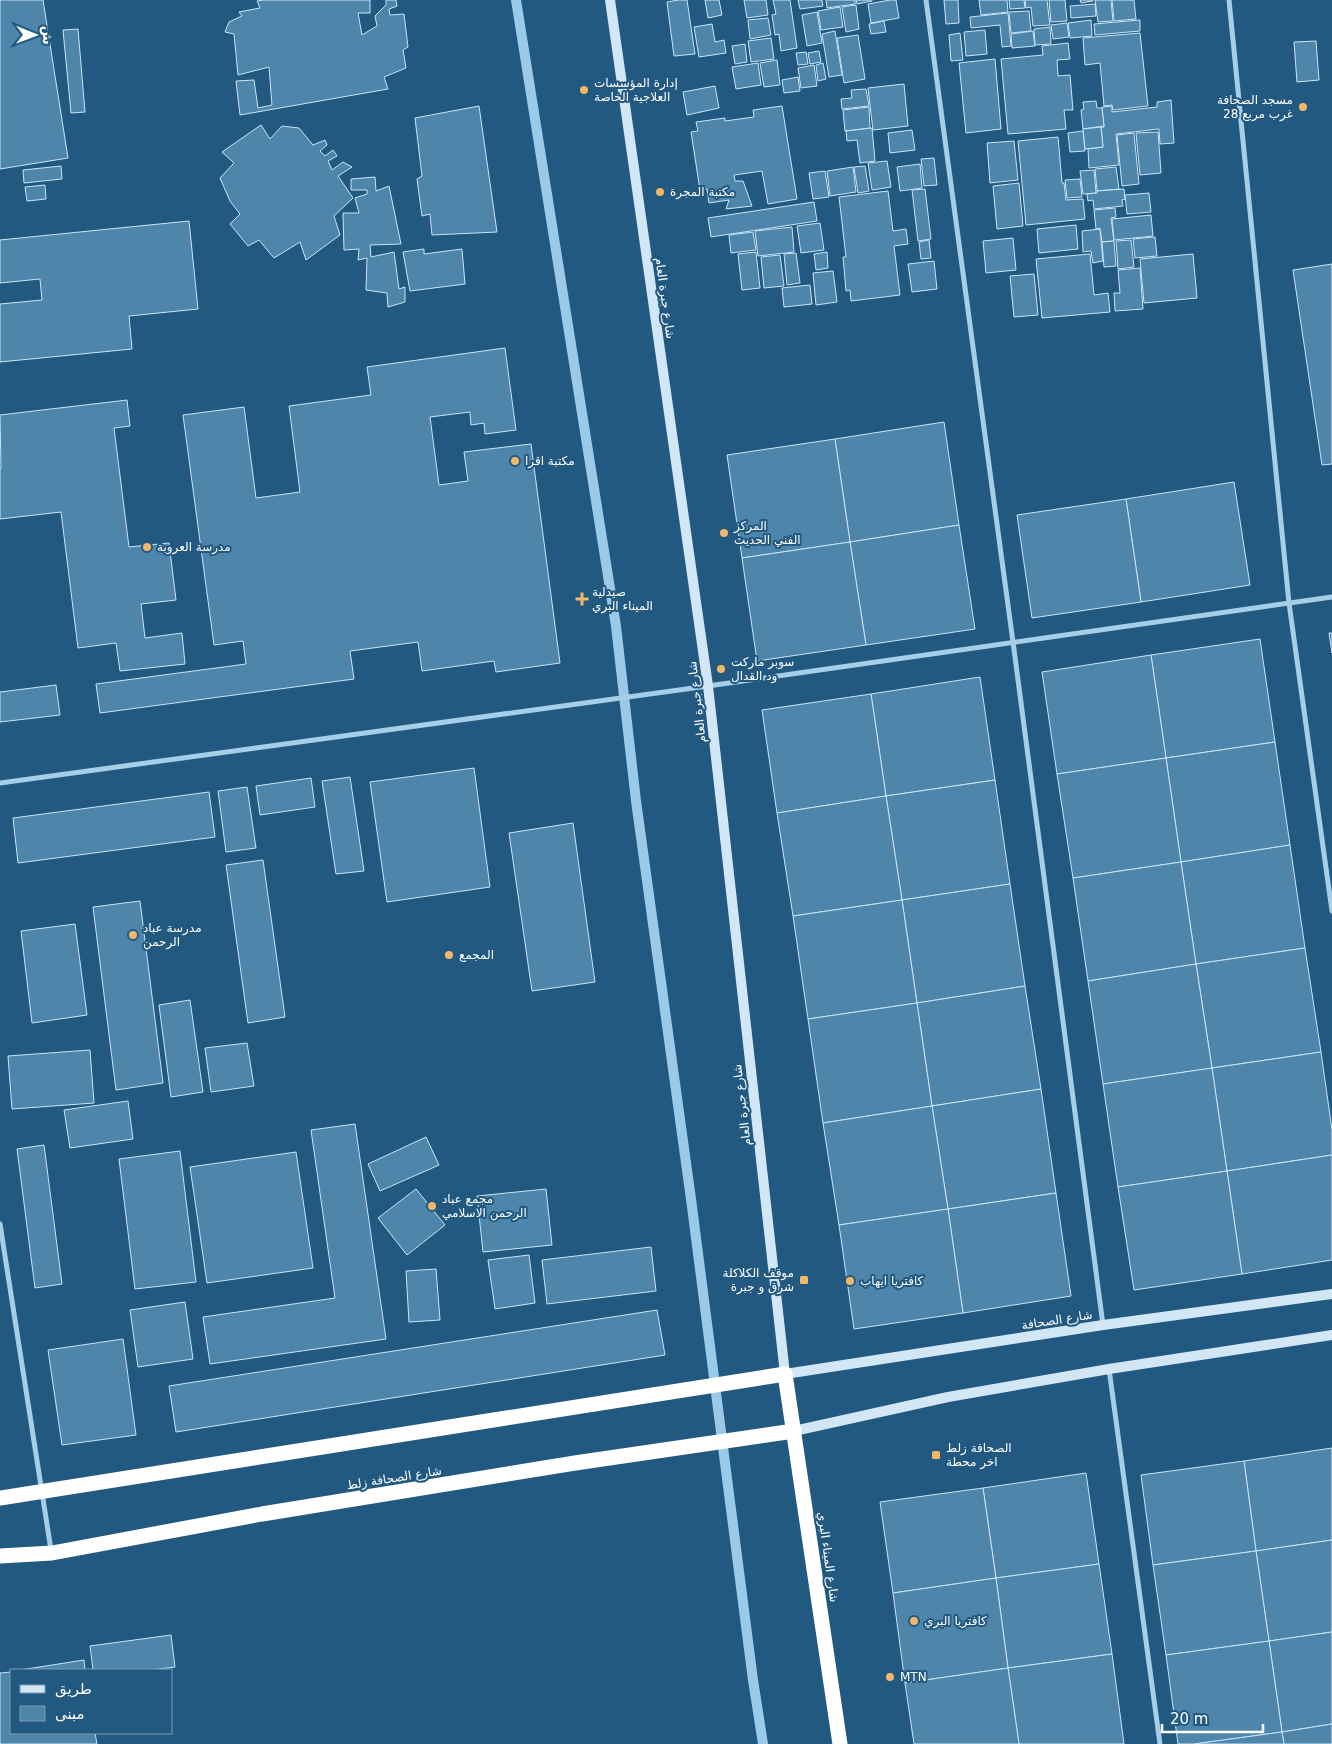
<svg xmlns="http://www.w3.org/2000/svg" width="1332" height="1744" font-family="'DejaVu Sans',Cairo,sans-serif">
<rect width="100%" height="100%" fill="#225980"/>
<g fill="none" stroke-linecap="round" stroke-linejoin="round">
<path stroke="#9bcae8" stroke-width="10" d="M516,0L616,626L636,801L691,1199L753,1680L763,1744"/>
</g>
<g fill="#4e85ab" stroke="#cbe5f6">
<path d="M0,0H43L68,158L0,169Z"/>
<path d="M263,0H370V13H358L362,35L377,26L375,16L386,5V0H396L397,6L389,9L390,15L404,14L408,47L403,50L406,68L384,77L388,89L240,115L236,81L254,80L258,108L272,105L269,67L238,75L234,34L225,32L229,22L242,16L239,12L260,8L257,1Z"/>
<path d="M678,0H687L695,54L674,56L667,2Z"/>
<path d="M705,0H719L722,15L708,18Z"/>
<path d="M744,0H766L768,15L747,18Z"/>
<path d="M773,0H790L797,48L781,51L779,34L775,35L772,15L776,14Z"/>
<path d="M798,0H822L823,6L800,9Z"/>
<path d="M826,0H855V4L827,8Z"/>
<path d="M856,0H872V1L857,4Z"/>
<path d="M890,0H896L899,18L871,23L868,4Z"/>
<path d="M944,0H958L959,23L946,24Z"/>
<path d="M979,0H1007L1008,12L981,15Z"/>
<path d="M1009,0H1024L1025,8L1010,9Z"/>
<path d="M1025,0H1047L1050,25L1033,26L1031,7L1026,8Z"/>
<path d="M1049,0H1065L1067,21L1051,22Z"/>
<path d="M1080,0H1093V1L1081,3Z"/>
<path d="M1095,0H1111L1113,21L1098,22Z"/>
<path d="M1112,0H1134L1136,19L1114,21Z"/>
<path d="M1095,4L1096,16L1071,18L1070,6Z"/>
<path d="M856,5L859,29L846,32L842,7Z"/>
<path d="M840,7L843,27L821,30L818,11Z"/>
<path d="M1029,11L1031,31L1011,33L1009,12Z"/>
<path d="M817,12L822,43L807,46L802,15Z"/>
<path d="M1008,13L1011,46L1002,47L1000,25L971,28L970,17Z"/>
<path d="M768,18L771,35L750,39L748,20Z"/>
<path d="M1091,20L1092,36L1070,38L1068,23Z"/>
<path d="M1140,20V31L1095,35L1094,24Z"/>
<path d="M884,21L886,32L871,34L869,24Z"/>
<path d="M1067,23L1069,37L1053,39L1051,25Z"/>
<path d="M712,24L715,42L724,40L726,53L699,57L694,27Z"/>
<path d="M1050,27L1051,44L1035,45L1034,29Z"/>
<path d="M78,29L85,112L71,113L63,30Z"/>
<path d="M985,30L987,54L966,56L964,32Z"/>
<path d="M835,31L842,75L829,77L822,34Z"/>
<path d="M1033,31L1035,46L1012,48L1011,34Z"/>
<path d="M960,33L963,60L951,61L949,35Z"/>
<path d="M1140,33L1148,106L1113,110L1112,105L1104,106L1100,63L1085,65L1083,38Z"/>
<path d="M858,35L865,79L844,83L837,38Z"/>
<path d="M771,38L774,59L751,62L748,41Z"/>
<path d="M1316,41L1319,80L1297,82L1294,42Z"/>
<path d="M1068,43L1070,59L1057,60L1058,76L1070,75L1073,110H1064L1066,129L1008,134L1001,59L1043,55L1042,46Z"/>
<path d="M745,44L747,62L735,64L732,46Z"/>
<path d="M819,51L821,62L810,64L808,53Z"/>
<path d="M806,52L808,64L798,65L796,53Z"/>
<path d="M995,59L1001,129L966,133L959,63Z"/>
<path d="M777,60L780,85L764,87L760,63Z"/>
<path d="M758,63L761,85L736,89L732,67Z"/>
<path d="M823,63L826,79L818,81L816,65Z"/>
<path d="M814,65L817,86L801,88L798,68Z"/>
<path d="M798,77L800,91L784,93L782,80Z"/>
<path d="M904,84L908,126L873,130L868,88Z"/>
<path d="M715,86L719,108L687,115L683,92Z"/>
<path d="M866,89L869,106L842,109L841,99L852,98L851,90Z"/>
<path d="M1171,100L1174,143L1160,144L1159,129L1116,134L1119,165L1089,168L1088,149L1103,147L1101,127H1104L1102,107L1112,106V112L1157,107V102Z"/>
<path d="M1096,101L1097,108H1102L1104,126L1083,129L1081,110L1084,109L1083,102Z"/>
<path d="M479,106L497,232L432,235L430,214L422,216L417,179L422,176L415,118Z"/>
<path d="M782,106L797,199L768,204L762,171L734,175L735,181H743L752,206L726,209L729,200L709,203L707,189L700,190L691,132L698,131L696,122L725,118V121L754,117L753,110Z"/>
<path d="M869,107L870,128L845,131L843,110Z"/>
<path d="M261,125L270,139L282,126L299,128L313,145L325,140L327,145L320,151L325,156L333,150L337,156L328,161L332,170L343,162L352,167L338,176L353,198L334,216L340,235L306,260L300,242L274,258L259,240L248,246L230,224L240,214L230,201L220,178L234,163L222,152Z"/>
<path d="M1101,127L1103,147L1085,149L1083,129Z"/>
<path d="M872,128L875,161L860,163L857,140L847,141L846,131Z"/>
<path d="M912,130L915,150L890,153L888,133Z"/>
<path d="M1083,131L1085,151L1070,152L1068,133Z"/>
<path d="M1158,132L1161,173L1140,175L1136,133Z"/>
<path d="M1134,133L1139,184L1122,186L1117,135Z"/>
<path d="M1058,137L1062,183H1064L1066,200L1083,199L1085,219L1026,225L1018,141Z"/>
<path d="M1014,141L1018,180L990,183L987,143Z"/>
<path d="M934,158L937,185L924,186L921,159Z"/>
<path d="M887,161L891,187L872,190L868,163Z"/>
<path d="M920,164L922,188L900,191L897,167Z"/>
<path d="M61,166L62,179L24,183L23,170Z"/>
<path d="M865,166L869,191L858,193L854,167Z"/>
<path d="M853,167L856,192L830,196L827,171Z"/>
<path d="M1116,167L1119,189L1097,191L1095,169Z"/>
<path d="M1094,170L1096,193L1083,194L1080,171Z"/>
<path d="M825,171L829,197L813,199L809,173Z"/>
<path d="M375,177L376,191L389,186L401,244L370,245L371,257L394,252L399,289L405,287V302L388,307L387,293L366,290L367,258L358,260L359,249L344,250L343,213H359L355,198L367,194V190H351V179Z"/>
<path d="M1080,179L1082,197L1067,198L1065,180Z"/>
<path d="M1019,183L1023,226L997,229L993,186Z"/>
<path d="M45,185L46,199L27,201L25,187Z"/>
<path d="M925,189L931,239L918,241L912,190Z"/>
<path d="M1124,189L1125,199L1122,200L1123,206L1094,209L1093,200L1088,201L1087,194L1097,193V191Z"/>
<path d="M888,191L893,231L906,229L908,244L894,246L900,295L851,301L850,290L846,291L843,257H846L839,197Z"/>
<path d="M1149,193L1151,212L1127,214L1125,195Z"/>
<path d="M814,202L817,221L711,237L708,218Z"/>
<path d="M1115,208L1116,217L1111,218L1114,241L1102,242L1100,228L1096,229L1094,210Z"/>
<path d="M1151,215L1153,236L1114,240L1112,219Z"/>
<path d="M189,221L198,309L129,316L132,349L0,362V304L42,300L40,279L0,283V240Z"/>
<path d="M820,223L824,250L801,253L797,226Z"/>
<path d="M1076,225L1078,249L1039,253L1037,229Z"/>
<path d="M792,227L794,252L758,256L755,231Z"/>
<path d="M1100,229L1103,261L1093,263L1091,251L1083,252L1082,231Z"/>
<path d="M753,232L756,250L731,253L729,235Z"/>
<path d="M1155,237L1157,256L1135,258L1133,239Z"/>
<path d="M1013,238L1016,270L986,273L983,241Z"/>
<path d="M929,240L931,258L921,259L919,242Z"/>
<path d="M1131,240L1134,267L1118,269L1116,241Z"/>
<path d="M1114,241L1116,266L1104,267L1102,242Z"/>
<path d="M424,249V254L462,249L465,284L410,291L403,252Z"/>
<path d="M756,252L760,288L742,290L738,254Z"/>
<path d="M827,252L828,268L816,270L814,254Z"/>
<path d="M796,253L800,283L787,285L784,254Z"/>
<path d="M1090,254L1094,295L1108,293L1110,312L1042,318L1036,259Z"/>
<path d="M1193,254L1197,298L1144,303L1140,259Z"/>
<path d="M780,255L784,286L764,288L761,257Z"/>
<path d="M934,261L937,289L912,292L908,264Z"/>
<path d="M1332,264V464L1322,465L1293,270Z"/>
<path d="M1140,268L1143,309L1115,311L1114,293H1120L1118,270Z"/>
<path d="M833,271L837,302L816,305L813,273Z"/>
<path d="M1034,274L1038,315L1014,317L1010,276Z"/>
<path d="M810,285L812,304L784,307L782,288Z"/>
<path d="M505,348L516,430L485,434L484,423L471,425L470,412L430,417L439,485L468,481L464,452L531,444L560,663L496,672L494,661L422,671L418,642L350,651L354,679L100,713L96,684L246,664L243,641L214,645L183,415L244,407L256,498L300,492L289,406L371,395L367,367Z"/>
<path d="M127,400L130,426L114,428L129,547L169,543L176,600L141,604L145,638L182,633L185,664L120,671L116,643L78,648L61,512L0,519V468H1L0,415Z"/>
<path d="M944,422L959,525L850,542L835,439Z"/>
<path d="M835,439L850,542L742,558L727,455Z"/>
<path d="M1234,482L1250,585L1141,602L1126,499Z"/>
<path d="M1126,499L1141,602L1032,618L1017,515Z"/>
<path d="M959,525L975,629L866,645L850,542Z"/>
<path d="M850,542L866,645L757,661L742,558Z"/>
<path d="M1329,633H1332V653Z"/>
<path d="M1260,639L1275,742L1166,758L1151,655Z"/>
<path d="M1151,655L1166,758L1057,774L1042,672Z"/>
<path d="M980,677L995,780L886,796L871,694Z"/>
<path d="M56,685L60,715L0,722V692Z"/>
<path d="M871,694L886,796L777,813L762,710Z"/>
<path d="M1275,742L1290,845L1181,862L1166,758Z"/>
<path d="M1166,758L1181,862L1073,878L1057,774Z"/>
<path d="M474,768L490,887L387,902L370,782Z"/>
<path d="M350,777L364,871L336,874L322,781Z"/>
<path d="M311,778L315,807L260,815L256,786Z"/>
<path d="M995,780L1010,884L902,900L886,796Z"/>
<path d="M247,787L256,848L226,852L218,791Z"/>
<path d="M209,792L215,837L18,863L13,818Z"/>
<path d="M886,796L902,900L793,916L777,813Z"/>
<path d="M573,823L595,982L532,991L509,833Z"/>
<path d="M1290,845L1305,948L1196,964L1181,862Z"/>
<path d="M263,860L285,1017L248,1023L226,865Z"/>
<path d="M1181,862L1196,964L1088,981L1073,878Z"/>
<path d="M1010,884L1025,986L917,1003L902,900Z"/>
<path d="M902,900L917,1003L808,1019L793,916Z"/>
<path d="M140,901L163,1083L116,1090L93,907Z"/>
<path d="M75,924L87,1015L32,1023L21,931Z"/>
<path d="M1305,948L1321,1052L1212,1068L1196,964Z"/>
<path d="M1196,964L1212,1068L1103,1084L1088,981Z"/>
<path d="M1025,986L1041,1089L932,1106L917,1003Z"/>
<path d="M190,1000L203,1092L171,1097L159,1005Z"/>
<path d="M917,1003L932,1106L823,1123L808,1019Z"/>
<path d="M247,1043L254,1086L211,1092L205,1048Z"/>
<path d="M90,1050L94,1103L12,1109L8,1056Z"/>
<path d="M1321,1052L1332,1130V1155L1227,1171L1212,1068Z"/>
<path d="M1212,1068L1227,1171L1118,1187L1103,1084Z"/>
<path d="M1041,1089L1056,1193L948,1209L932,1106Z"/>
<path d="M128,1101L133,1139L70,1148L64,1110Z"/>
<path d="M932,1106L948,1209L839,1225L823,1123Z"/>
<path d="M355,1124L386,1339L210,1364L203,1317L335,1298L311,1130Z"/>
<path d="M426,1137L439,1165L380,1191L368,1164Z"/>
<path d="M44,1145L62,1284L35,1288L17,1149Z"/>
<path d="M180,1151L196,1282L135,1289L119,1159Z"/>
<path d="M296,1152L313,1268L207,1283L190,1167Z"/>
<path d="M1332,1155V1260L1242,1274L1227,1171Z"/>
<path d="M1227,1171L1242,1274L1134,1290L1118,1187Z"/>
<path d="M416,1189L445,1225L407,1255L378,1218Z"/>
<path d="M546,1189L552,1245L483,1252L477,1196Z"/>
<path d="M1056,1193L1071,1296L963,1313L948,1209Z"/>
<path d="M948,1209L963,1313L854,1329L839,1225Z"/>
<path d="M651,1247L656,1291L547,1304L542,1260Z"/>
<path d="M529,1255L535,1303L495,1309L488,1260Z"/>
<path d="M436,1269L440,1320L409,1322L406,1271Z"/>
<path d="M185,1302L193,1359L138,1367L130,1310Z"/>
<path d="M657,1310L665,1355L176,1432L169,1386Z"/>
<path d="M123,1339L136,1435L62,1445L48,1350Z"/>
<path d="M1332,1448V1540L1256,1551L1244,1461Z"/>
<path d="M1244,1461L1256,1551L1153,1565L1141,1475Z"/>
<path d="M1086,1473L1099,1564L996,1578L983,1488Z"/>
<path d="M983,1488L996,1578L893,1593L880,1502Z"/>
<path d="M1332,1540V1632L1269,1641L1256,1551Z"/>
<path d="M1256,1551L1269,1641L1166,1655L1153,1565Z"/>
<path d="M1099,1564L1112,1654L1008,1668L996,1578Z"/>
<path d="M996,1578L1008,1668L905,1683L893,1593Z"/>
<path d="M1332,1632V1724L1282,1732L1269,1641Z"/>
<path d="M171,1635L175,1667L151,1670H93L90,1646Z"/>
<path d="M1269,1641L1282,1732L1194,1744H1178L1166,1655Z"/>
<path d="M1112,1654L1124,1744H1019L1008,1668Z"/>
<path d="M84,1660L85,1670H20Z"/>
<path d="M1008,1668L1019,1744H914L905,1683Z"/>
<path d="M11,1672V1733H95L97,1744H0V1673Z"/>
<path d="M1332,1724V1744H1284L1282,1732Z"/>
<path d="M1282,1732L1284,1744H1194Z"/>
</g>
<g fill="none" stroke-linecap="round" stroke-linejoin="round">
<g stroke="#a7cee7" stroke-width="5">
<path d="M926,0L1013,642L1103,1325"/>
<path d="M1229,0L1289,603L1332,911"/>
<path d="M0,783L708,686L1332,597"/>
<path d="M0,1224L51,1550"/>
<path d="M1109,1369L1160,1744"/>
</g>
<g stroke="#d2e7f6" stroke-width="10">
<path d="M610,0L708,686L785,1374L1103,1325L1332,1294"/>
<path d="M794,1431L948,1397L1109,1369L1332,1335"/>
</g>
<g stroke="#fff" stroke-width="15">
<path d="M0,1498L785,1374L840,1744"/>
<path d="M0,1556L52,1553L262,1514L575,1463L794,1431"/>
</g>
</g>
<g fill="#f3b769" stroke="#225980" stroke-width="2">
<circle cx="584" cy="90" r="5"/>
<circle cx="1303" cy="107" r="5"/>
<circle cx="660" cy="192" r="5"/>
<circle cx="515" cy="461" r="5"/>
<circle cx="724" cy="533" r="5"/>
<circle cx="147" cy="547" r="5"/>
<path d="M579.5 591.5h5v5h5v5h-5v5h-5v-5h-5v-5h5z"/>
<circle cx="721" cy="669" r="5"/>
<circle cx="133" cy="935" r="5"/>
<circle cx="449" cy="955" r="5"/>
<circle cx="432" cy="1206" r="5"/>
<rect x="799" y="1275" width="10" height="10" rx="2.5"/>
<circle cx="850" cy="1281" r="5"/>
<rect x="931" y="1450" width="10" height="10" rx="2.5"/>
<circle cx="914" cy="1621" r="5"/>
<circle cx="890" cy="1677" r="5"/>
</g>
<g text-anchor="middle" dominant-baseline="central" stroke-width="4" stroke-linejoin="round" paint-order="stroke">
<g font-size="12" fill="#fff" stroke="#225980" text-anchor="start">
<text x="594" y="83">إدارة المؤسسات<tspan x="594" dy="14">العلاجية الخاصة</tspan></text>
<text x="1293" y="100" text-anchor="end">مسجد الصحافة<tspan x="1293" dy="14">غرب مربع 28</tspan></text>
<text x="670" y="192">مكتبة المجرة</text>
<text x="525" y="461">مكتبة اقرا</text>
<text x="734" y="526">المركز<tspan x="734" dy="14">الفني الحديث</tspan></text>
<text x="157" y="547">مدرسة العروبة</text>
<text x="592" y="592">صيدلية<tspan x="592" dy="14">الميناء البري</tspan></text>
<text x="731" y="662">سوبر ماركت<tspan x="731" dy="14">ود القدال</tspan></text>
<text x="143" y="928">مدرسة عباد<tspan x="143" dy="14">الرحمن</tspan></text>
<text x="459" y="955">المجمع</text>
<text x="442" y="1199">مجمع عباد<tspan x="442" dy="14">الرحمن الاسلامي</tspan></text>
<text x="794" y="1273" text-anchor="end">موقف الكلاكلة<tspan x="794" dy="14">شرق و جبرة</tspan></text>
<text x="860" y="1281">كافتريا ايهاب</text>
<text x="946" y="1448">الصحافة زلط<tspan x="946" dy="14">اخر محطة</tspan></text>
<text x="924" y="1621">كافتريا البري</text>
<text x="900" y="1677">MTN</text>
</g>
<g font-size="12" fill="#fff" stroke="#225980">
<text transform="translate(665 298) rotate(82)">شارع جبرة العام</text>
<text transform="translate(697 702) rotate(-97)">شارع جبرة العام</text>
<text transform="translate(742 1105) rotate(-97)">شارع جبرة العام</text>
<text transform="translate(1057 1320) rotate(-9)">شارع الصحافة</text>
<text transform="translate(394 1478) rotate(-9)">شارع الصحافة زلط</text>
<text transform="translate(828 1557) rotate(82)">شارع الميناء البري</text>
</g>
</g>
<rect x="10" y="1669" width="162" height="65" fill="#225980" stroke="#7a9bb3"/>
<rect x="20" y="1685" width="25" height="8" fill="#d2e7f6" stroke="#7a9bb3"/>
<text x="55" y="1694" font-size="15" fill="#ffffff">طريق</text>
<rect x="20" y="1706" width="25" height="15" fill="#4e85ab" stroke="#7a9bb3"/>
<text x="55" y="1719" font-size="15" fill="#ffffff">مبنى</text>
<g transform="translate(35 35) rotate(91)" stroke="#225980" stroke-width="4" paint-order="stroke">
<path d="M0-4L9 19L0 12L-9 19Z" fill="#ffffff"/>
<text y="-8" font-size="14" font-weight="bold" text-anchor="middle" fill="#ffffff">ش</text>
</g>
<path d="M1162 1724v8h101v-8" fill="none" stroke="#ffffff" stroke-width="2.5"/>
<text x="1170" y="1724" font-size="15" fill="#ffffff" stroke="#225980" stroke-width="4" paint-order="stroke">20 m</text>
</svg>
